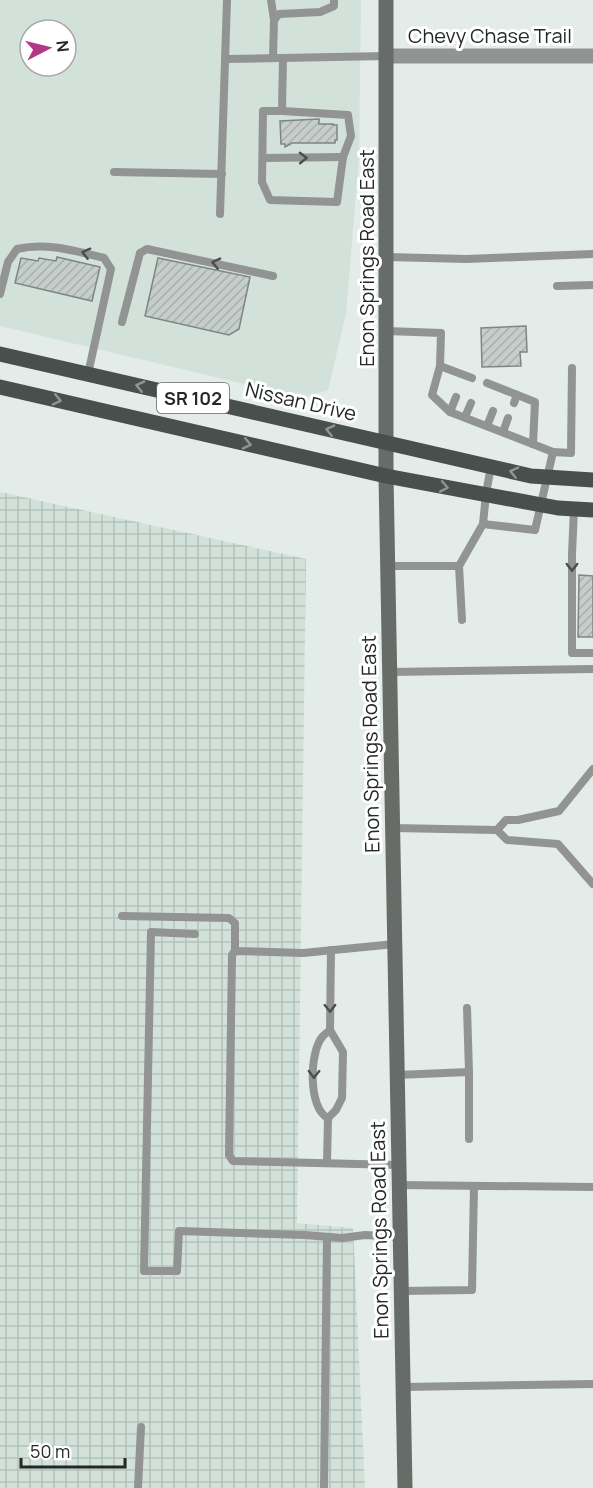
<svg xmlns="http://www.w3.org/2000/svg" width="593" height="1488" font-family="Manrope,sans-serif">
<defs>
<pattern id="industrial-grid" width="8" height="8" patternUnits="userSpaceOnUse" patternTransform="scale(1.5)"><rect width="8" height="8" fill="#d2e2da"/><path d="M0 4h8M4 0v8" fill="none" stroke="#b4c2bb"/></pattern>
<pattern id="building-hatch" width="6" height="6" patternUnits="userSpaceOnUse" patternTransform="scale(1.5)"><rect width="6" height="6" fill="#c5ceca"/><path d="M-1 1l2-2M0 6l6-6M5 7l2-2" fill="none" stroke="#a9b1ae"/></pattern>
</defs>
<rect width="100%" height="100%" fill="#e3ece8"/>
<path fill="#d2e2da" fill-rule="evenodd" d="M0,0H361L359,158L346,314L328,390L303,398L0,326ZM30,30H66V66H30Z"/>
<path fill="url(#industrial-grid)" d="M0,492L306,559L297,1223L353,1228L365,1488H0Z"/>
<g fill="url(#building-hatch)" stroke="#7e8582" stroke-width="1.5">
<path d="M319,119V124H333V125H337V140H335V143H292L285,147V144H281L280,121Z"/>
<path d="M57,257L100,267L92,301L15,283L21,258L38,261L39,258L56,261Z"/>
<path d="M158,258L250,277L239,329L229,335L145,316Z"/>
<path d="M526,326L527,352H520L521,366L482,367L481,328Z"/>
<path d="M579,575L593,576V637H578Z"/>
</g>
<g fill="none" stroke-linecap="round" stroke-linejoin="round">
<g stroke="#919492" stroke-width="8">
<path d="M271,0L274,20"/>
<path d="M273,58L274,20L279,14L320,12L334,6V0"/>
<path d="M227,59L387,56"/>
<path d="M282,111L348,115L351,136L343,157L337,202L270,200L262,182L263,111H282L283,58"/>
<path d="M263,158L343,157"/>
<path d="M114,172L222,174"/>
<path d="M220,214L227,0"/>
<path d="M387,257L467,259L593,254"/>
<path d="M557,286L593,285"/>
<path d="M0,294L8,262L17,249C47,242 75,251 104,258L111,269L88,374"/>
<path d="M122,322L140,253L147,249L273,276"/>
<path d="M387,331L441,333L440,366L432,395L450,412L553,452L535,530L483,524"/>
<path d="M440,366L472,378"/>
<path d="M487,383L535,402L533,444"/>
<path d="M514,403L517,395"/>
<path d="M450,412L456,397"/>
<path d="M465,417L471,403"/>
<path d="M487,426L493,411"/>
<path d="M503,432L508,418"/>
<path d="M553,452L571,453L572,368"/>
<path d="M574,509L572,554V653H593"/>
<path d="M388,566H459L483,524L486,494L491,466"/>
<path d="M459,566L462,620"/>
<path d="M390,672L593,669"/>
<path d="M393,828L497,830L507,840L558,844L593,884"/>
<path d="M497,830L506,820H518L559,811L593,769"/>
<path d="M122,916L229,918L235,923V951"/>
<path d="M195,934L151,932L144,1271H177L179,1231L305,1235L342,1238L365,1235L400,1237"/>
<path d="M395,944L303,953L235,951L232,955L229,1155L233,1161L399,1165"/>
<path d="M467,1008L469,1072"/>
<path d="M397,1075L469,1072V1139"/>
<path d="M328,1118C308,1109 309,1051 323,1036C325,1034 328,1032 330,1030"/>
<path d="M327,1163L328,1118L336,1110L342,1098L343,1052L330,1030L331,950"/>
<path d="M399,1185L593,1187"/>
<path d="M401,1291L472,1290L474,1186"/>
<path d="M403,1387L593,1384"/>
<path d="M138,1488L141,1427"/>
<path d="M324,1488L327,1237"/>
</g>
<path stroke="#919492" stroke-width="15" d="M387,56H593"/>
<path stroke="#676c69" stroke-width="15" d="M386,0V476L405,1488"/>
<g stroke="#494f4c" stroke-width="15">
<path d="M0,354L531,476L593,480"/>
<path d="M0,387L386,476L558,508L593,510"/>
</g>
</g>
<defs><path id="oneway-chevron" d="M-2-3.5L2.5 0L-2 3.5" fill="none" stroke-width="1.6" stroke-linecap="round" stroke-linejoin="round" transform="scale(1.5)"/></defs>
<g stroke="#4b4e4c">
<use href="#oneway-chevron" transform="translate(303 158) rotate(-1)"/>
<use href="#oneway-chevron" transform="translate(86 253) rotate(-166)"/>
<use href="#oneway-chevron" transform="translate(216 263) rotate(-167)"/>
<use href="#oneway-chevron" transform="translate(572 567) rotate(90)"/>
<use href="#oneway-chevron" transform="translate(330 1008) rotate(89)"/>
<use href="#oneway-chevron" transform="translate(314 1074) rotate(91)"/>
</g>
<g stroke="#929594">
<use href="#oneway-chevron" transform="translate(140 386) rotate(-167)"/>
<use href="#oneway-chevron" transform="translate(57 400) rotate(13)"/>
<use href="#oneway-chevron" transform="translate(330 430) rotate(-167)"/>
<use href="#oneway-chevron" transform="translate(247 444) rotate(13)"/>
<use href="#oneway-chevron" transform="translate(514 472) rotate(-167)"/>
<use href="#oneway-chevron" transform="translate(444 487) rotate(11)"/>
</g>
<g text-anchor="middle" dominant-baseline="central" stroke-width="6" stroke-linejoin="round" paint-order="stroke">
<rect fill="#fff" stroke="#666868" stroke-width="1.5" x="157" y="383" width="72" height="30" rx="4.5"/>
<g font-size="18" font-weight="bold" fill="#252827">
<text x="193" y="398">SR 102</text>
</g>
<g font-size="20" fill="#252827" stroke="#fff">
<text x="490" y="35">Chevy Chase Trail</text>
<text transform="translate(366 258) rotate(-90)">Enon Springs Road East</text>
<text transform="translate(301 401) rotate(13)">Nissan Drive</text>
<text transform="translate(370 744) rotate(-91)">Enon Springs Road East</text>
<text transform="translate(379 1230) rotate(-91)">Enon Springs Road East</text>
</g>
</g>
<g transform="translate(48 48) rotate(83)"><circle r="28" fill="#ffffff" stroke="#a8a9a9" stroke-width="1.5"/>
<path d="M0-4.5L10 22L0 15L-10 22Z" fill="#b43786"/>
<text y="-9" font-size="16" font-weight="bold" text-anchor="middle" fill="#252827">N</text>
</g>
<path d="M21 1458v9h104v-9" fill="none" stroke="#252827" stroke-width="3"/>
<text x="30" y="1458" font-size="18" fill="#252827" stroke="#ffffff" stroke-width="4.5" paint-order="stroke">50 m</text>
</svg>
